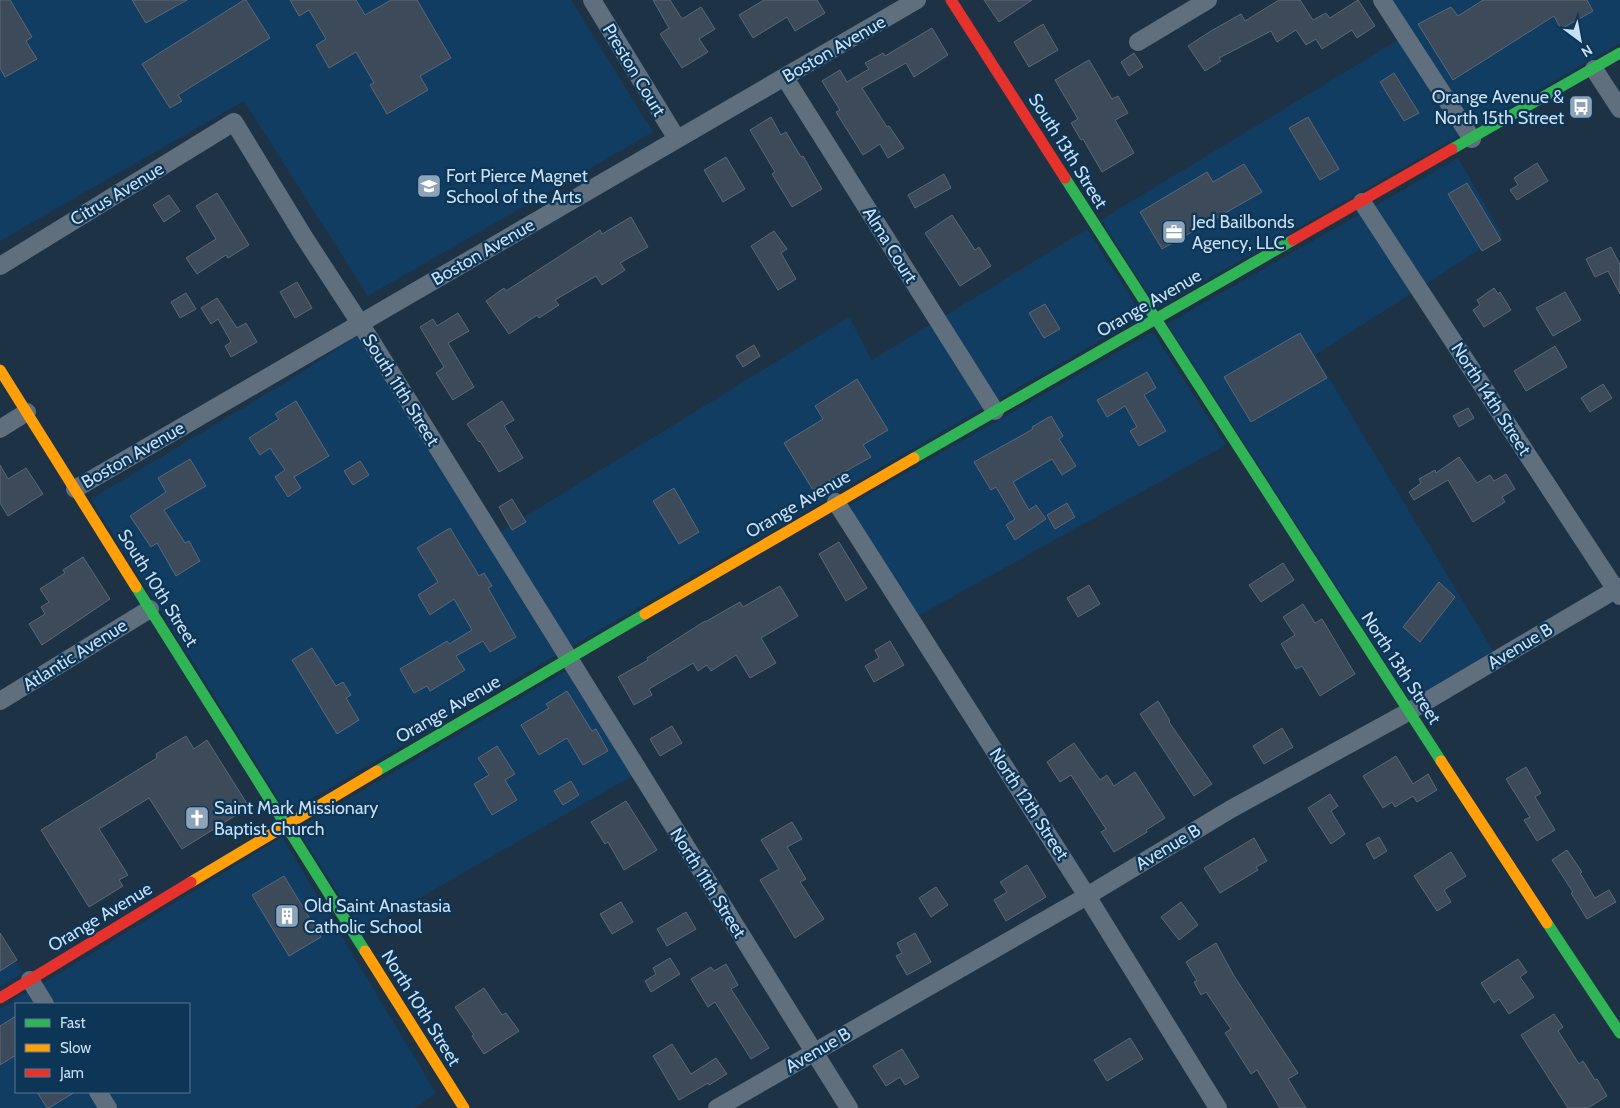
<svg xmlns="http://www.w3.org/2000/svg" width="1620" height="1108" font-family="Cabin,sans-serif">
<rect width="100%" height="100%" fill="#1d3345"/>
<g fill="#103d61">
<path d="M0,0H571L653,132L368,296L244,101L0,241Z"/>
<path d="M1392,0H1620V43L1474,127Z"/>
<path d="M1398,40L1460,135L1157,308L1101,220Z"/>
<path d="M1458,158L1502,235L1426,284L1375,206Z"/>
<path d="M1360,214L1412,293L1315,355L1493,651L1410,700L1167,324Z"/>
<path d="M1087,229L1143,316L998,399L945,316Z"/>
<path d="M849,317L872,360L931,324L983,408L570,647L500,532Z"/>
<path d="M1153,332L1226,445L918,616L848,506Z"/>
<path d="M358,335L556,655L287,813L91,499L293,378Z"/>
<path d="M566,671L632,776L362,931L297,829Z"/>
<path d="M282,837L436,1093L414,1108H118L108,1092H189V1004H54L42,984Z"/>
<path d="M0,934L23,973L0,987Z"/>
<path d="M27,992L35,1004H16V1092H88L98,1108H0V1009Z"/>
</g>
<g fill="#3d4a5a" stroke="#5b6879">
<path d="M0,0H10L32,37L26,41L37,59L5,77L0,68Z"/>
<path d="M132,0H187L146,23Z"/>
<path d="M244,0H246L270,38L178,95L182,101L170,108L142,64Z"/>
<path d="M290,0H356L365,15L391,0H417L451,58L420,76L428,90L387,114L370,85L374,83L356,52L329,68L316,45L326,39L309,10L299,16Z"/>
<path d="M653,0H670L682,19L701,7L715,29L699,39L708,52L682,68L660,34L669,28Z"/>
<path d="M764,0H817L825,13L795,31L787,17L753,38L739,15Z"/>
<path d="M984,0H1032L999,22Z"/>
<path d="M1279,0H1300L1313,20L1326,13L1330,18L1358,0L1375,26L1357,38L1352,30L1322,49L1316,39L1306,45L1296,30L1277,42L1271,31L1219,58L1221,61L1205,71L1188,46L1211,31L1241,14L1245,21Z"/>
<path d="M1483,0H1587L1593,11L1561,29L1554,16L1453,80L1418,24L1451,7L1458,16Z"/>
<path d="M1043,24L1058,50L1029,67L1014,42Z"/>
<path d="M932,28L948,55L914,77L906,63L862,88L887,127L889,126L904,148L888,158L880,144L863,155L836,112L840,110L822,81L840,70L847,82L869,69L865,63L883,53L885,56Z"/>
<path d="M1134,53L1143,67L1129,76L1121,62Z"/>
<path d="M1089,60L1112,99L1118,96L1128,113L1115,120L1134,153L1102,172L1083,139L1081,140L1071,123L1078,119L1055,80Z"/>
<path d="M1394,73L1419,113L1404,121L1380,82Z"/>
<path d="M771,117L781,135L786,132L801,157L803,156L822,189L792,207L772,174L775,172L750,130Z"/>
<path d="M1308,117L1339,169L1320,180L1289,128Z"/>
<path d="M726,157L745,189L723,202L704,170Z"/>
<path d="M1537,163L1548,181L1517,200L1510,190L1518,185L1514,178Z"/>
<path d="M1244,164L1262,192L1162,249L1140,212L1207,172L1213,182Z"/>
<path d="M944,174L951,188L915,208L908,195Z"/>
<path d="M1467,183L1501,240L1482,251L1448,194Z"/>
<path d="M217,193L249,245L228,258L226,255L197,274L186,258L216,239L196,206Z"/>
<path d="M169,195L180,211L164,222L153,205Z"/>
<path d="M952,215L975,250L979,247L991,266L960,286L925,233Z"/>
<path d="M631,217L648,247L620,263L625,270L602,285L596,276L555,300L559,305L539,318L537,315L509,334L486,301L504,288L506,291L600,230L602,234Z"/>
<path d="M774,231L787,249L781,253L796,279L778,290L751,246Z"/>
<path d="M1611,247L1620,265V294L1608,271L1595,277L1586,259Z"/>
<path d="M297,282L312,308L295,318L280,292Z"/>
<path d="M1494,288L1498,294L1500,292L1511,310L1484,327L1473,310L1480,305L1477,300Z"/>
<path d="M1565,292L1581,320L1553,336L1536,308Z"/>
<path d="M186,293L196,309L180,318L171,302Z"/>
<path d="M217,298L237,328L246,323L257,342L231,357L225,346L231,342L218,319L211,324L201,308Z"/>
<path d="M1045,304L1060,329L1044,338L1029,313Z"/>
<path d="M458,313L469,331L448,343L474,387L453,400L436,373L444,367L420,327L433,319L437,326Z"/>
<path d="M1300,333L1327,378L1251,422L1224,377Z"/>
<path d="M754,345L760,356L743,367L736,356Z"/>
<path d="M1555,346L1567,367L1526,391L1514,371Z"/>
<path d="M1147,372L1156,388L1144,395L1166,431L1139,446L1130,431L1137,427L1125,406L1107,417L1097,400Z"/>
<path d="M857,379L888,430L863,445L871,457L813,490L784,443L823,419L815,406Z"/>
<path d="M1603,384L1612,398L1590,412L1581,398Z"/>
<path d="M296,401L329,456L294,477L301,488L288,497L275,477L285,470L270,448L260,455L249,438L279,419L275,414Z"/>
<path d="M502,401L514,420L504,426L523,458L499,472L480,441L479,442L467,424Z"/>
<path d="M1468,408L1474,418L1459,427L1453,416Z"/>
<path d="M1051,416L1063,436L1059,439L1076,466L1062,475L1052,459L1013,482L1029,510L1036,505L1046,519L1015,540L1006,525L1015,519L996,487L991,490L974,462L1033,429L1032,427Z"/>
<path d="M1459,457L1477,483L1490,475L1494,481L1506,474L1515,489L1502,497L1505,502L1473,522L1448,480L1414,500L1409,492L1421,483L1419,479L1435,470L1436,473Z"/>
<path d="M190,459L206,486L164,510L185,543L189,541L200,561L176,576L157,543L151,547L130,516L166,492L158,478Z"/>
<path d="M360,461L369,475L353,485L344,471Z"/>
<path d="M0,465L8,479L26,468L43,494L8,516L0,503Z"/>
<path d="M674,488L699,532L679,544L653,501Z"/>
<path d="M512,499L526,522L512,530L499,507Z"/>
<path d="M1067,503L1075,517L1055,529L1047,515Z"/>
<path d="M450,528L479,576L484,573L492,586L488,588L516,637L490,652L483,641L456,656L465,670L430,691L427,686L414,693L400,669L447,641L449,644L472,630L454,599L430,615L418,595L438,582L417,548Z"/>
<path d="M839,542L867,588L846,601L819,554Z"/>
<path d="M83,557L110,599L42,645L29,624L45,614L41,607L49,602L40,589L65,573L63,570Z"/>
<path d="M1283,563L1294,580L1261,602L1249,585Z"/>
<path d="M1439,582L1455,597L1420,642L1403,627Z"/>
<path d="M1089,585L1100,604L1078,617L1067,598Z"/>
<path d="M780,586L798,616L761,638L776,663L750,678L736,655L711,671L707,665L698,671L693,663L649,689L652,695L634,705L618,677L648,660L647,658L705,621V622L740,602L743,607Z"/>
<path d="M1303,604L1315,623L1322,619L1355,674L1320,696L1302,666L1296,669L1281,644L1295,635L1283,617Z"/>
<path d="M890,641L904,665L874,682L865,666L879,658L875,650Z"/>
<path d="M312,648L336,686L343,682L351,695L346,698L359,720L337,734L292,660Z"/>
<path d="M567,691L592,731L596,729L608,751L583,765L567,738L539,755L521,725L549,708L546,704Z"/>
<path d="M1158,701L1170,721L1169,722L1212,784L1194,796L1140,714Z"/>
<path d="M672,726L682,743L660,756L650,739Z"/>
<path d="M1282,728L1293,747L1264,764L1253,746Z"/>
<path d="M186,736L194,749L207,740L249,807L182,849L149,798L99,829L128,875L119,880L123,886L89,907L41,830L157,758L156,754Z"/>
<path d="M1074,743L1100,780L1107,775L1114,786L1135,772L1165,818L1146,830L1147,832L1114,852L1101,832L1106,829L1071,775L1060,782L1047,762Z"/>
<path d="M497,746L515,774L505,780L517,800L492,815L474,784L489,775L478,758Z"/>
<path d="M1396,756L1413,784L1428,774L1437,790L1417,802L1413,796L1395,807L1392,802L1383,808L1363,776Z"/>
<path d="M1526,767L1541,793L1535,797L1555,830L1537,841L1524,820L1530,817L1506,779Z"/>
<path d="M571,781L579,795L563,805L554,791Z"/>
<path d="M1330,794L1338,806L1331,811L1345,834L1331,844L1308,808Z"/>
<path d="M626,801L657,850L624,870L608,842L605,844L591,822Z"/>
<path d="M792,822L802,839L787,847L806,879L800,882L824,919L795,938L760,880L779,869L761,840Z"/>
<path d="M1379,837L1387,851L1374,859L1366,844Z"/>
<path d="M1254,838L1267,861L1256,867L1258,870L1220,893L1204,868Z"/>
<path d="M1567,850L1582,872L1580,873L1595,898L1609,890L1616,902L1587,919L1571,893L1573,892L1552,860Z"/>
<path d="M1451,852L1466,876L1444,890L1451,902L1437,911L1414,876Z"/>
<path d="M1027,865L1046,897L1006,921L994,900L1007,892L1000,882Z"/>
<path d="M284,876L321,937L289,956L252,895Z"/>
<path d="M936,887L948,905L931,917L919,898Z"/>
<path d="M621,902L633,922L612,934L600,914Z"/>
<path d="M1181,902L1198,925L1179,940L1161,917Z"/>
<path d="M686,912L696,929L667,946L657,929Z"/>
<path d="M0,933L17,960L0,971Z"/>
<path d="M915,933L931,962L907,975L896,956L902,953L897,943Z"/>
<path d="M1216,943L1234,976L1298,1073L1288,1079L1306,1108H1280L1257,1070L1251,1074L1225,1033L1231,1029L1206,992L1201,995L1194,982L1197,981L1186,962Z"/>
<path d="M670,958L680,974L651,992L645,981L656,974L653,968Z"/>
<path d="M1518,959L1527,972L1520,977L1534,997L1509,1014L1499,999L1494,1003L1481,983Z"/>
<path d="M726,964L738,985L731,989L769,1048L751,1059L715,1002L708,1007L691,979L711,967L714,971Z"/>
<path d="M484,988L502,1015L506,1013L519,1031L484,1054L472,1036L474,1035L455,1007Z"/>
<path d="M1554,1014L1563,1027L1558,1031L1579,1064L1583,1061L1595,1080L1597,1079L1607,1096L1588,1108H1568L1521,1035Z"/>
<path d="M16,1016V1055L0,1065V1026Z"/>
<path d="M1130,1038L1143,1059L1107,1081L1094,1060Z"/>
<path d="M672,1044L691,1074L716,1058L727,1074L709,1085L708,1083L679,1100L653,1056Z"/>
<path d="M902,1049L919,1077L905,1085L900,1077L886,1086L873,1066Z"/>
<path d="M37,1092H75L49,1108H47Z"/>
</g>
<g fill="none" stroke-linecap="round" stroke-linejoin="round">
<g stroke="#5f6f7e" stroke-width="18">
<path d="M592,0L677,139"/>
<path d="M1382,0L1472,139"/>
<path d="M1138,42L1208,0"/>
<path d="M1594,69L1620,109"/>
<path d="M785,78L995,411"/>
<path d="M1362,202L1620,596"/>
<path d="M0,266L234,122L304,237L360,323L849,1108"/>
<path d="M0,429L27,412"/>
<path d="M75,489L917,0"/>
<path d="M836,502L1087,896L1218,1108"/>
<path d="M0,701L150,609"/>
<path d="M30,980L45,1004"/>
<path d="M98,1092L108,1108"/>
<path d="M717,1108L1087,896L1231,809L1408,712L1620,587"/>
</g>
<g stroke="#30b455" stroke-width="11">
<path d="M1452,149L1620,53"/>
<path d="M1065,178L1441,761"/>
<path d="M914,458L1293,240"/>
<path d="M136,587L365,951"/>
<path d="M377,771L645,614"/>
<path d="M1547,923L1620,1033"/>
</g>
<g stroke="#ff9f0a" stroke-width="11">
<path d="M0,370L136,587"/>
<path d="M645,614L914,458"/>
<path d="M1441,761L1547,923"/>
<path d="M191,882L377,771"/>
<path d="M365,951L464,1108"/>
</g>
<g stroke="#e5322d" stroke-width="11">
<path d="M951,0L1065,178"/>
<path d="M1293,240L1452,149"/>
<path d="M0,998L191,882"/>
</g>
</g>
<defs>
<symbol id="bus-square" viewBox="-11 -11 22 22"><rect x="-9" y="-9" width="18" height="18" rx="4" fill="#8da3b7" stroke="#0c3556"/><path d="M-5-6H5V4H4V6H2V4H-2V6H-4V4H-5ZM-3.5-4V0h7V-4ZM-3.5 1.2v1.5H-2V1.2ZM2 1.2v1.5H3.5V1.2Z" fill="#fff"/></symbol>
<symbol id="school-square" viewBox="-11 -11 22 22"><rect x="-9" y="-9" width="18" height="18" rx="4" fill="#8da3b7" stroke="#0c3556"/><path d="M0-5L7-2L0 1L-7-2ZM-4 1L0 2.5L4 1V4Q0 6-4 4Z" fill="#fff"/></symbol>
<symbol id="office-square" viewBox="-11 -11 22 22"><rect x="-9" y="-9" width="18" height="18" rx="4" fill="#8da3b7" stroke="#0c3556"/><path d="M-6-3h4V-5.5h4V-3h4V5H-6ZM-1-4.5V-3h2v-1.5ZM-6 0V1H6V0Z" fill="#fff"/></symbol>
<symbol id="church-square" viewBox="-11 -11 22 22"><rect x="-9" y="-9" width="18" height="18" rx="4" fill="#8da3b7" stroke="#0c3556"/><path d="M-1.2-6h2.4v3.5h3.3v2.4h-3.3V6h-2.4V-.1h-3.3v-2.4h3.3Z" fill="#fff"/></symbol>
<symbol id="building-square" viewBox="-11 -11 22 22"><rect x="-9" y="-9" width="18" height="18" rx="4" fill="#8da3b7" stroke="#0c3556"/><path d="M-4-6H4V6H1V3H-1V6H-4ZM-2.5-4.3h1.7v1.8h-1.7ZM.8-4.3h1.7v1.8H.8ZM-2.5-1h1.7V.8h-1.7ZM.8-1h1.7V.8H.8Z" fill="#fff"/></symbol>
</defs>
<g fill-rule="evenodd">
<use href="#bus-square" x="1567" y="93" width="28" height="28"/>
<use href="#school-square" x="415" y="172" width="28" height="28"/>
<use href="#office-square" x="1160" y="218" width="28" height="28"/>
<use href="#church-square" x="183" y="804" width="28" height="28"/>
<use href="#building-square" x="273" y="902" width="28" height="28"/>
</g>
<g text-anchor="middle" dominant-baseline="central" stroke-width="4.5" stroke-linejoin="round" paint-order="stroke">
<g font-size="18" fill="#c9dff4" stroke="#0c3556">
<text transform="translate(834 49) rotate(-30)">Boston Avenue</text>
<text transform="translate(634 70) rotate(59)">Preston Court</text>
<text transform="translate(1068 151) rotate(58)">South 13th Street</text>
<text transform="translate(117 194) rotate(-31)">Citrus Avenue</text>
<text transform="translate(890 245) rotate(58)">Alma Court</text>
<text transform="translate(483 252) rotate(-30)">Boston Avenue</text>
<text transform="translate(1149 303) rotate(-30)">Orange Avenue</text>
<text transform="translate(401 390) rotate(58)">South 11th Street</text>
<text transform="translate(1491 399) rotate(57)">North 14th Street</text>
<text transform="translate(133 455) rotate(-30)">Boston Avenue</text>
<text transform="translate(798 504) rotate(-30)">Orange Avenue</text>
<text transform="translate(158 588) rotate(58)">South 10th Street</text>
<text transform="translate(1520 646) rotate(-31)">Avenue B</text>
<text transform="translate(75 655) rotate(-32)">Atlantic Avenue</text>
<text transform="translate(1401 668) rotate(57)">North 13th Street</text>
<text transform="translate(448 709) rotate(-30)">Orange Avenue</text>
<text transform="translate(1029 804) rotate(57)">North 12th Street</text>
<text transform="translate(1168 847) rotate(-31)">Avenue B</text>
<text transform="translate(708 883) rotate(58)">North 11th Street</text>
<text transform="translate(100 917) rotate(-31)">Orange Avenue</text>
<text transform="translate(421 1008) rotate(58)">North 10th Street</text>
<text transform="translate(818 1050) rotate(-30)">Avenue B</text>
</g>
<g font-size="18" fill="#c9dff4" stroke="#0c3556" text-anchor="start">
<text x="1564" y="97" text-anchor="end">Orange Avenue &amp;<tspan x="1564" dy="21">North 15th Street</tspan></text>
<text x="446" y="176">Fort Pierce Magnet<tspan x="446" dy="21">School of the Arts</tspan></text>
<text x="1192" y="222">Jed Bailbonds<tspan x="1192" dy="21">Agency, LLC</tspan></text>
<text x="214" y="808">Saint Mark Missionary<tspan x="214" dy="21">Baptist Church</tspan></text>
<text x="304" y="906">Old Saint Anastasia<tspan x="304" dy="21">Catholic School</tspan></text>
</g>
</g>
<rect x="15" y="1003" width="175" height="90" fill="#0c3556" stroke="#587995"/>
<rect x="25" y="1019" width="25" height="8" fill="#30b455" stroke="#587995"/>
<text x="60" y="1028" font-size="15" fill="#c9dff4">Fast</text>
<rect x="25" y="1044" width="25" height="8" fill="#ff9f0a" stroke="#587995"/>
<text x="60" y="1053" font-size="15" fill="#c9dff4">Slow</text>
<rect x="25" y="1069" width="25" height="8" fill="#e5322d" stroke="#587995"/>
<text x="60" y="1078" font-size="15" fill="#c9dff4">Jam</text>
<g transform="translate(1580 40) rotate(148)" stroke="#0c3556" stroke-width="4" paint-order="stroke">
<path d="M0-4L9 19L0 12L-9 19Z" fill="#c9dff4"/>
<text y="-8" font-size="14" font-weight="bold" text-anchor="middle" fill="#c9dff4">N</text>
</g>
</svg>
